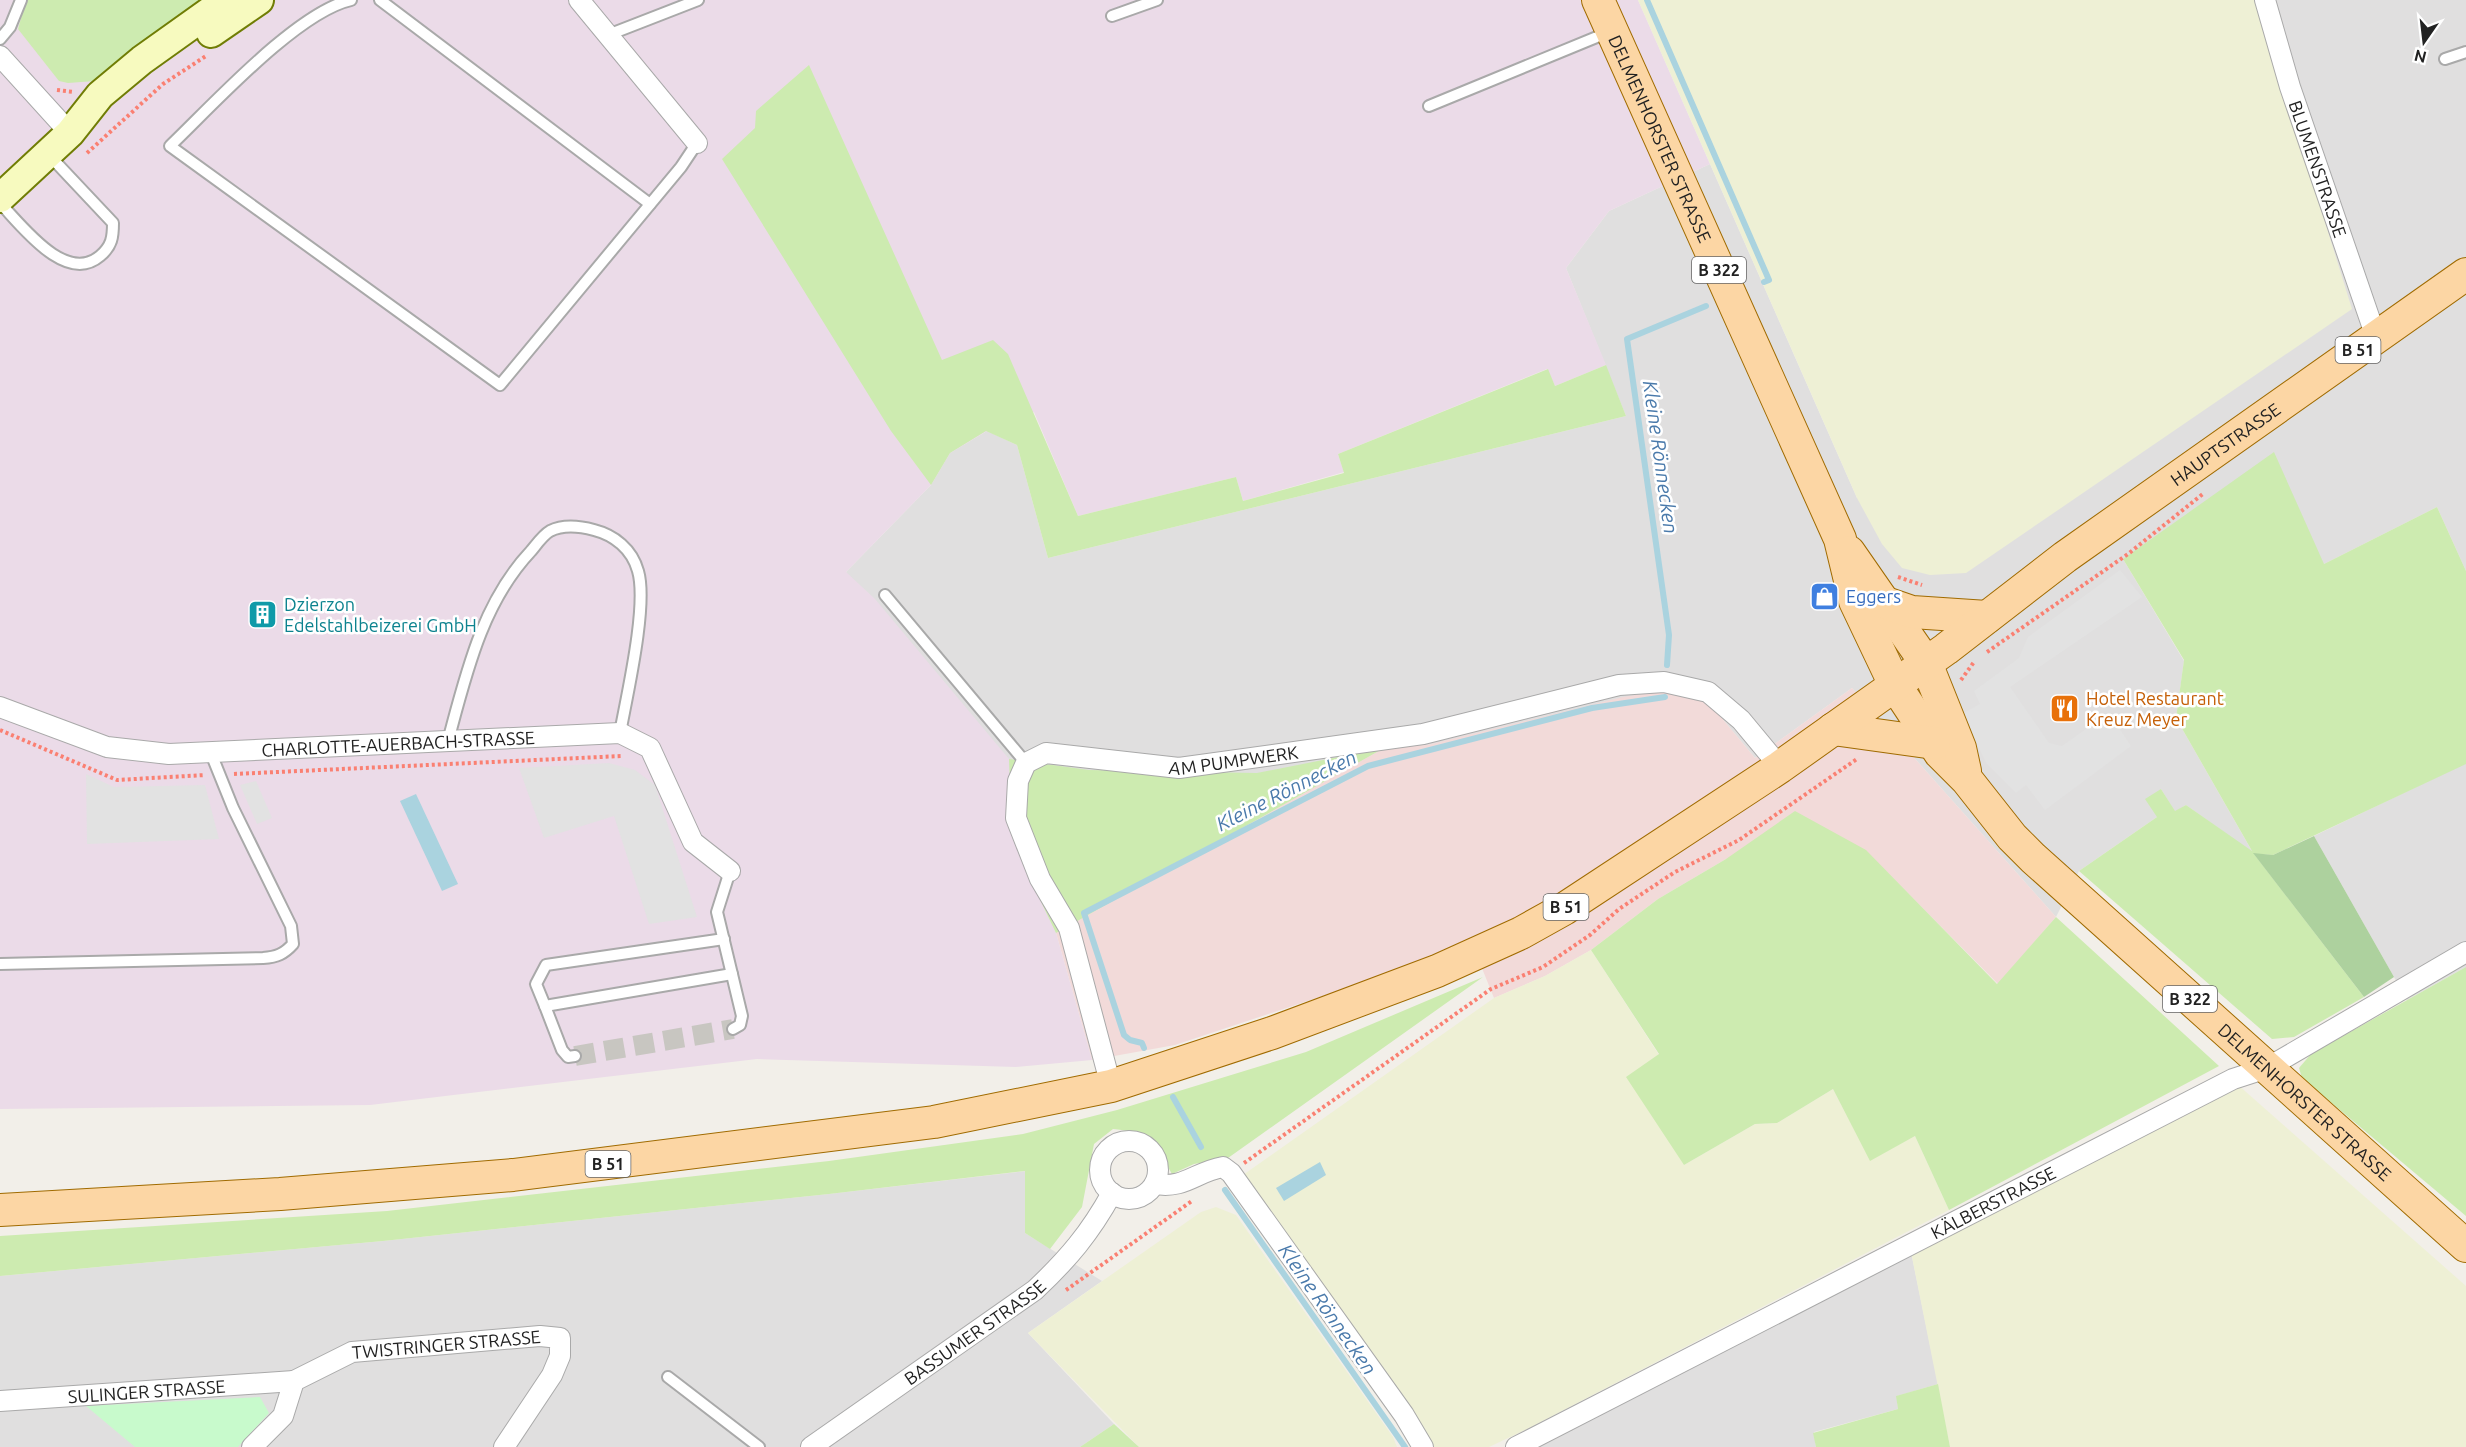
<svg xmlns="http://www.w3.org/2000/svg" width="2466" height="1447" font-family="Ubuntu,sans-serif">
<rect width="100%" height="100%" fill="#f2efe9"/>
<g fill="#e0dfdf">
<path d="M2256,0H2466V571L2437,507L2324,564L2123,559L2184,661L2176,718L2253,853L2186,805L2175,812L2161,789L2157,817L2079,871L2056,917L1852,688L1755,758L1705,698L1427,745L1384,748L1056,933L1032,883L846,572L931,485L950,453L987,431L1017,445L1048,558L1626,416L1566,268L1609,211L1710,164L1857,498Z"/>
<path d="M2466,763V967L2407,1000L2314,836Z"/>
<path d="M1026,1171L1025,1233L1102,1281L1028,1333L1114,1424L1080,1447H0V1276L383,1241L829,1194Z"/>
<path d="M1911,1252L1938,1384L1897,1396L1898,1409L1814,1432L1816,1447H1524Z"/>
</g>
<path fill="#f2dad9" d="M1852,688L2056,917L1998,984L1866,851L1726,859L1658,899L1591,950L1545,976L1494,998L1473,946L1175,1045L1092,1060L1056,933L1384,748L1427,745L1623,697L1663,691L1705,698L1755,758Z"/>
<path fill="#ebdbe8" d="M0,0H26L18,29L144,0H1638L1710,164L1609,211L1566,268L1606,365L1555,386L1547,369L1338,454L1344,472L1243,501L1236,477L1078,516L1034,412L987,431L950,453L931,485L846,572L875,599L1009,759L1010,782L1032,883L1056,933L1092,1060L1016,1067L757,1059L370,1105L0,1109Z"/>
<g fill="#eef0d5">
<path d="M1638,0H2256L2352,309L1966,573L1930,575L1902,568L1882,544L1857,498Z"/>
<path d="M1591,950L1659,1055L1684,1165L1755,1124L1777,1123L1833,1089L1870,1160L1915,1136L1949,1210L1529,1428L1489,1447H1434L1243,1175L1494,998L1545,976Z"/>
<path d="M2237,1084L2466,1286V1447H1950L1911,1252Z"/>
<path d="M1216,1207L1236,1215L1393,1437L1397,1447H1139L1028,1333L1201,1212Z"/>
</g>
<g fill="#cdebb0">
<path d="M26,0H214L95,81L68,83L59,81L18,29Z"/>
<path d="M809,65L942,360L993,340L1008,354L1078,516L1236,477L1243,501L1344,473L1338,454L1548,369L1555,386L1606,365L1626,416L1048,558L1017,445L986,431L950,453L931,485L891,431L722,159L755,128L756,111Z"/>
<path d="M2274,452L2324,564L2437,507L2466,571V764L2273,855L2254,854L2364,997L2294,1037L2272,1039L2079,871L2157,817L2145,799L2161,789L2175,811L2186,805L2252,851L2176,718L2184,660L2123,559Z"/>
<path d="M1384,748L1056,933L1032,883L1010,782L1009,759L1089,770L1257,773Z"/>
<path d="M1795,811L1866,850L1997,984L2056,917L2219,1066L1949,1210L1915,1136L1870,1161L1833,1089L1777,1123L1755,1124L1684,1165L1626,1077L1659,1054L1591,950L1658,899L1726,859Z"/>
<path d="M2466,967V1216L2302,1078L2299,1068L2311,1054Z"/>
<path d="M1483,977L1228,1158L1194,1164L1172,1174C1153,1141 1152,1133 1113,1129L1094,1144L1082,1207L1050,1249L1025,1233V1171L829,1194L383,1241L0,1276V1236L387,1211L829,1161L1023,1134L1117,1110L1306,1052Z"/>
<path d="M1938,1384L1950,1447H1816L1813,1433L1898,1409L1896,1396Z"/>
<path d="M1114,1424L1139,1447H1080Z"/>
</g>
<path fill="#add19e" d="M2314,836L2394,977L2364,997L2253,853L2273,855Z"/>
<path fill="#c8facc" d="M260,1397L269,1413L238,1447H135L86,1406Z"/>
<g fill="#e2e2e2">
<path d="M2120,570L2142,597L2010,687L2049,743L2062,746L2109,713L2131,746L2045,810L2026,785L2016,793L1987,764L1962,714L1980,704L1974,691L2019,658L2028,637Z"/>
<path d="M609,763L635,770L655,785L697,917L649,924L614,816L544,838L519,768Z"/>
<path d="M86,774L114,787L205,785L219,839L87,844Z"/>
<path d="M256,781L272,818L257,824L240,785Z"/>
</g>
<g fill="#aad3df">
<path d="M416,794L458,884L442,891L400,801Z"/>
<path d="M1320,1162L1326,1175L1284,1201L1276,1188Z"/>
</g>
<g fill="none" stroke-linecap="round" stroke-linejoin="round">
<g stroke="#aad3df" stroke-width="6">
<path d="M1647,0L1769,280L1764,282"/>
<path d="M1667,665L1669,635L1627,339L1706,306"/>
<path d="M1144,1048L1142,1043L1130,1040L1124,1035L1084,913L1368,766L1592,708L1665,697"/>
<path d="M1173,1097L1201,1147"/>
<path d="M1225,1190L1405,1447"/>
</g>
<path stroke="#c8c6c1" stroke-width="20" stroke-dasharray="20 10" stroke-linecap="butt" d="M575,1056L733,1029"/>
<defs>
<g id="lane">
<path d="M351,0C297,12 212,106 170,146L500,385L681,167L697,143"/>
<path d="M380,0L650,204"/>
<path d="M1112,16L1157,0"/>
<path d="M608,35L698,0"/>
<path d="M0,39L10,27L21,0"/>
<path d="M2445,59L2466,52"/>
<path d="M1429,106L1609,32"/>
<path d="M0,203C22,226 66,285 100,256C112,246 113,237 113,223L48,154"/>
<path d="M885,595L1026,763"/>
<path d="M448,741C466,674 482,603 531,551C536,545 543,535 550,531C564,524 579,526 594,530C614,535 632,549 638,571C648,605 627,695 620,733"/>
<path d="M730,871L717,912L742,1016L740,1025L733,1029"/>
<path d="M0,964L263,958C277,957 284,954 293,944L291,926L233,808L210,751"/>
<path d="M545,1006L536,984L546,965L724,939"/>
<path d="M575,1056L568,1057L562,1050L545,1006L732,974"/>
<path d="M668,1377L759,1447"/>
</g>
<g id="street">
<path d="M579,0L697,143"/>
<path id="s1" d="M2265,0L2290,87L2376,337"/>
<path d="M0,56L70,133"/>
<path id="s2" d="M0,707L107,747L169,754L620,733L650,748L693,842L730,871"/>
<path id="s3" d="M1111,1086L1069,928L1040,879L1016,818L1018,781L1026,763L1046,753L1179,768L1423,734L1619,685L1664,682L1708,692L1741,720L1780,767"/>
<circle cx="1129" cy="1170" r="29"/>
<path d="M1155,1184C1185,1189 1195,1172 1223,1167L1231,1173L1404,1415L1423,1447"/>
<path id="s4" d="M0,1401L294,1381"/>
<path id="s5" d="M252,1447L283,1416L294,1381L352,1352L540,1336L560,1338V1356L552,1375L504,1447"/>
<path id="s6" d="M811,1447L1035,1290C1068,1259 1090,1233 1112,1193"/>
<path id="s7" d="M1516,1447L2233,1079L2267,1068L2466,952"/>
</g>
<g id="secondary">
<path d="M211,33L259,0"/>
<path d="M0,198L70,133L100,95L142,60L226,0"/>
</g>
<g id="primary">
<path id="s8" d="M1598,0L1840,539L1855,601L1895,685L1940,753L1967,780L2012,837L2033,858L2466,1246"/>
<path d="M1849,552L1926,663L1960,748L1965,771"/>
<path d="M1886,603L1912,612L1987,617"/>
<path d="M1833,729L1934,743"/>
<path id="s9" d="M0,1210L280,1194L513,1175L934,1122L1111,1086L1272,1033L1437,971L1521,933L1564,909L1780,767L1946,649L2065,557L2466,274"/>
</g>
</defs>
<use href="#lane" stroke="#a9a9a9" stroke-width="14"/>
<use href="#street" stroke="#a9a9a9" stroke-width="22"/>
<use href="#secondary" stroke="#707d05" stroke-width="32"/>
<use href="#primary" stroke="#a06b00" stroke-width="34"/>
<g stroke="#fa8072" stroke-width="4" stroke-dasharray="3 3" stroke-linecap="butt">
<path d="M57,90L74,92"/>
<path d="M87,153L163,84L206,56"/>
<path d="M1898,577L1922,585"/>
<path d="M1987,652L2128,554L2204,493"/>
<path d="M1961,680L1974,662"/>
<path d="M0,730L117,780L205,775"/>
<path d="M234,774L622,756"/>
<path d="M1244,1163L1491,989L1543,967L1590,935L1619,909L1675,872L1739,840L1857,759"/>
<path d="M1066,1290L1192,1201"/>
</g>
<use href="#lane" stroke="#fff" stroke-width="10"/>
<use href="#street" stroke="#fff" stroke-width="20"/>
<use href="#secondary" stroke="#f7fabf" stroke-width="28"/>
<use href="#primary" stroke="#fcd6a4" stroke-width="32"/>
</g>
<defs>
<symbol id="shop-square" viewBox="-11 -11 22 22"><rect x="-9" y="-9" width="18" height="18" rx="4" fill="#3f7fe0" stroke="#fff"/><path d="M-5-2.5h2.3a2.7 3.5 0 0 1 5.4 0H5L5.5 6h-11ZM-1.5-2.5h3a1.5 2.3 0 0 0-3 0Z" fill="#fff"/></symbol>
<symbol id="building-square" viewBox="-11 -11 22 22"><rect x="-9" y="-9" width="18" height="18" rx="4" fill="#0f9aa8" stroke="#fff"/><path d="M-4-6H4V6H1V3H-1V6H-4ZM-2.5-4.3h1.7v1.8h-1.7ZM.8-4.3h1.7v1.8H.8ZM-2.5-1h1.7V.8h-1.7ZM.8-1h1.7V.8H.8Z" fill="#fff"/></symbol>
<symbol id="restaurant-square" viewBox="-11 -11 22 22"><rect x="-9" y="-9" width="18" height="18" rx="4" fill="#e8710a" stroke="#fff"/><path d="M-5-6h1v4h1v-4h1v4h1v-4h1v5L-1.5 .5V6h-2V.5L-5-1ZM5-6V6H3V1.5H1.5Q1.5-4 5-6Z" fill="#fff"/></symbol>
</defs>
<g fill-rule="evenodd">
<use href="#shop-square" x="1808" y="580" width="33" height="33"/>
<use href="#building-square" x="246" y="598" width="33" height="33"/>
<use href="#restaurant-square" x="2048" y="692" width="33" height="33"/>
</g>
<g text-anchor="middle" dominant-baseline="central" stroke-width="5" stroke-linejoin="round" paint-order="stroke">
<g fill="#fff" stroke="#646464" stroke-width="1.5">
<rect x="1692" y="257" width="54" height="26" rx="4.5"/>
<rect x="2335.5" y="337" width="45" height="26" rx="4.5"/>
<rect x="1543.5" y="894" width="45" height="26" rx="4.5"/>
<rect x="2163" y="986" width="54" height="26" rx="4.5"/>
<rect x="585.5" y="1151" width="45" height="26" rx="4.5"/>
</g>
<g font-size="16" font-weight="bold" fill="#222">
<text x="1719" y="270">B 322</text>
<text x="2358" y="350">B 51</text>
<text x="1566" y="907">B 51</text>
<text x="2190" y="999">B 322</text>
<text x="608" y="1164">B 51</text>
</g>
<g font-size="18" fill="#222" stroke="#fff">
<text stroke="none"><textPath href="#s8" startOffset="152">DELMENHORSTER STRASSE</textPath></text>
<text stroke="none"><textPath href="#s1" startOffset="177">BLUMENSTRASSE</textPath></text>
<text stroke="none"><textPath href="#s9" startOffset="2415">HAUPTSTRASSE</textPath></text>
<text stroke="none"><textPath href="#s2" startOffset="406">CHARLOTTE-AUERBACH-STRASSE</textPath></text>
<text stroke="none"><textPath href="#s3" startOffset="554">AM PUMPWERK</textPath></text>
<text stroke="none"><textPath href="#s8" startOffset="1335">DELMENHORSTER STRASSE</textPath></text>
<text stroke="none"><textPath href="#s7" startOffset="536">KÄLBERSTRASSE</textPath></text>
<text stroke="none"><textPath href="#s6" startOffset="200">BASSUMER STRASSE</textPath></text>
<text stroke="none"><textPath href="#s5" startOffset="240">TWISTRINGER STRASSE</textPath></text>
<text stroke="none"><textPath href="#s4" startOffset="147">SULINGER STRASSE</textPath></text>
</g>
<g font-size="18" fill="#366cbe" stroke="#fff" text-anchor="start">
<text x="1846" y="596">Eggers</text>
</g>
<g font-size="18" fill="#0d838f" stroke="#fff" text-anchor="start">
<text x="284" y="604">Dzierzon<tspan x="284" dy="21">Edelstahlbeizerei GmbH</tspan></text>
</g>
<g font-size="18" fill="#c56008" stroke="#fff" text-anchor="start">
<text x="2086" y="698">Hotel Restaurant<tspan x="2086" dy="21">Kreuz Meyer</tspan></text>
</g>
<g font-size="20" font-style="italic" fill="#4a7aab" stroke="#fff">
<text transform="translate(1661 457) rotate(82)">Kleine Rönnecken</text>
<text transform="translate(1286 790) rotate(-27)">Kleine Rönnecken</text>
<text transform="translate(1328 1309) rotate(55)">Kleine Rönnecken</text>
</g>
</g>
<g transform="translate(2424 42) rotate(194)" stroke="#ffffff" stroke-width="4.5" paint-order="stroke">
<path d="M0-4.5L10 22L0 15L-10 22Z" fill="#222222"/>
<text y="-9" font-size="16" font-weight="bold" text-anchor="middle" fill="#222222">N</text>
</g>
</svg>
